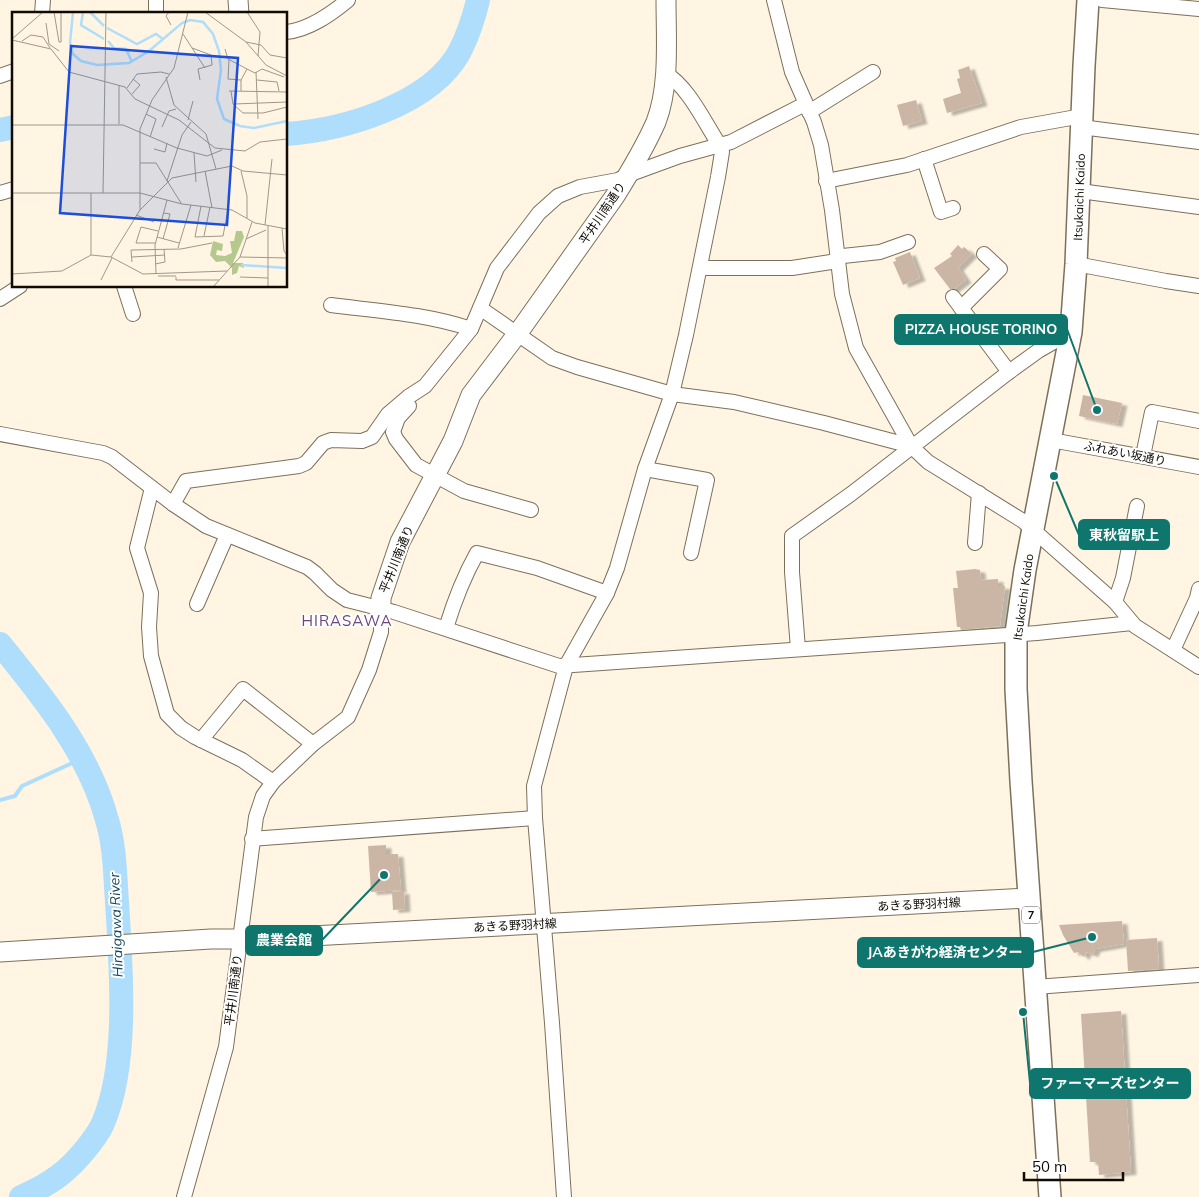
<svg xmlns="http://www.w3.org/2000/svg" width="1199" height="1197" font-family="Mulish,'Noto Sans JP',sans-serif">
<defs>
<filter id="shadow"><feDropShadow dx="5.5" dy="3" stdDeviation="1" flood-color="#0004"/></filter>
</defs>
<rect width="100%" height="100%" fill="#fff5e2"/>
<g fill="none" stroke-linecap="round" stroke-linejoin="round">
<path stroke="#aedefb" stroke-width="4" d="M0,800L15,796L22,786L81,759"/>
<g stroke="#aedefb" stroke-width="24">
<path d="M0,130L14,127"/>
<path d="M286,134C343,130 431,105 460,51C468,35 474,17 478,0"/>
<path d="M0,644C43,697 89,753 107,820C115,846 115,875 117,902C121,967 129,1063 103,1123C100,1131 94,1138 89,1145C69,1171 51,1184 21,1197"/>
</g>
</g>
<g fill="#cbb6a5" filter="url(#shadow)">
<path d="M969,66L982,103L947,113L943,99L961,93L957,79L960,78L958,70Z"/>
<path d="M916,100L922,121L903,126L897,105Z"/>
<path d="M958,245L962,249L964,247L972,254L958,268L966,280L954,289H950L934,268L952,256L950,254Z"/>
<path d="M910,252L920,278L903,285L893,262L896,261L895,258Z"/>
<path d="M1083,395L1122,403L1117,424L1079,416Z"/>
<path d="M975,569L980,570L981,580L998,579V586H1005L1000,626L961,630L960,627H957L953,588H958L956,571Z"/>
<path d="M386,845V854H398L401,890L371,892L368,846Z"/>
<path d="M404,891L405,909L393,910L392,892Z"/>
<path d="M1122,921L1124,944L1095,949L1093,954L1086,952L1084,957L1078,952L1074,953L1063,935L1059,925Z"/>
<path d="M1157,938L1159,969L1128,971L1126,940Z"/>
<path d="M1121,1011L1131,1172L1099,1175L1098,1162H1090L1081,1014Z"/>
</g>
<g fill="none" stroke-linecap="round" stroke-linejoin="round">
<defs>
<g id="street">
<path d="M774,0L792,72L814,122L821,145L832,210L842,294L856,348L911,446L928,462L1023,521L1115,602L1135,626L1199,667"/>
<path d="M1102,0L1199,9"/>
<path d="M42,14L43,0"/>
<path d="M156,14V0"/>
<path d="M286,32C309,30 331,14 348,0"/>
<path d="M0,76L14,71"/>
<path d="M809,112L873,72"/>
<path d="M1081,127L1199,142"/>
<path d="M924,159L941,212L953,208"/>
<path d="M826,181L907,165L1021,127L1082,116"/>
<path d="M1080,191L1199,207"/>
<path d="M0,193L14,189"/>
<path d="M1076,264L1166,281L1199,286"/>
<path d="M700,268H792L831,262L843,256L880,252L908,242"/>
<path d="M124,286L133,314"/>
<path d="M953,297L1009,372"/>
<path d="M0,299L20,286"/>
<path d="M331,305C377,311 427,314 471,329"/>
<path d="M480,308L552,358L577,367L672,394L734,402L824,423L911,446"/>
<path d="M961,308L1000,269L984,254"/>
<path d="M409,406L398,418L393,432L396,439L416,465L464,491L531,510"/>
<path d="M0,434L103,453L112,457L173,504L206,526L307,567L315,573L332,590L347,600L394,612L559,666L1037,633L1132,623"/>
<path d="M1051,440L1199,467"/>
<path d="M1143,456L1152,412L1199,421"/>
<path d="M645,469L707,480L691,553"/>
<path d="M152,488L137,548L151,593L149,627L151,656L167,714L181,728L195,737L242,760L273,782"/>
<path d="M173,504L186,481L299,466L306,463L323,443L331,440L362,441L372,437L388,414L408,397L425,386L471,329L497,268L539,213L558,196L580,187L618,180L628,175L680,156L731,142L805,104"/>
<path d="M975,543L979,493"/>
<path d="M1115,602L1123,578L1137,506"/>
<path d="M197,604L227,535"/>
<path d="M446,628C454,602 463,578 477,553L537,568L607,593"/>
<path d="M798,649L792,572V536L851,494L1009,372L1038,351L1071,332"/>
<path d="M1173,650L1197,598L1199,589"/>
<path d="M201,740L243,689L313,744"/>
<path d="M252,839L535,818"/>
<path d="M1035,987L1199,975"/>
<path d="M184,1197L226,1047L256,817L263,796L273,782L313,744L348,717L369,670L381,632V608"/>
<path d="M564,1197L552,1023L535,818L534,786L566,666L607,593L617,568L645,469L672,394L686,335L718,177L722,152L720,146C705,123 688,86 665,73"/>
</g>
<g id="secondary">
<path d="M238,0L239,14"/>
<path d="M381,608V598L400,542L453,441L471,395L518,333L615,196C630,172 645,147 656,122C670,86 666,38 666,0"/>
<path d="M0,952L211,939H254L1029,898"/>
</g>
<path id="primary" d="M1050,1197L1021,781L1016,689V633L1025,570L1071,332L1076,264L1084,66L1088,0"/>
</defs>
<use href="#street" stroke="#7b705b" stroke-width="16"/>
<use href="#secondary" stroke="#7b705b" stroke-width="21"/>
<use href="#primary" stroke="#7b705b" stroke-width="24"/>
<use href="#street" stroke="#fff" stroke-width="14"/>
<use href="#secondary" stroke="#fff" stroke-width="19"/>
<use href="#primary" stroke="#fff" stroke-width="21"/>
</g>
<g text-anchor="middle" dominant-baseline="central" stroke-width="4" stroke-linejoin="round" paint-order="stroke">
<rect fill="#fff" stroke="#585550" stroke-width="1" x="1022" y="906.5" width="18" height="17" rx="4"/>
<g font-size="11" font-weight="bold" fill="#100c05">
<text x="1031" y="915">7</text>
</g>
<g font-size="12" fill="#100c05" stroke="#fff">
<text transform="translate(1079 197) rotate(-88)">Itsukaichi Kaido</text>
<text transform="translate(602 213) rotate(-56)">平井川南通り</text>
<text transform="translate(1125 453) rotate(11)">ふれあい坂通り</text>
<text transform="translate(396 559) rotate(-68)">平井川南通り</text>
<text transform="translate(1023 597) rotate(-82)">Itsukaichi Kaido</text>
<text transform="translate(919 904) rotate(-3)">あきる野羽村線</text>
<text transform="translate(515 925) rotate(-3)">あきる野羽村線</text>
<text transform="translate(233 990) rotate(-83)">平井川南通り</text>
</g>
<g font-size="14" font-style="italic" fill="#12435c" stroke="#fff">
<text transform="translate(116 925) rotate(-92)">Hiraigawa River</text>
</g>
<g font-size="15" letter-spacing="1" fill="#6b457e" stroke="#fff">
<text x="347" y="620">HIRASAWA</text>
</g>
</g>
<g transform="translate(12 12)">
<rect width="275" height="275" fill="#fff5e2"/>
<path d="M224,219H230L232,225L221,251H231L232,256L227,254L225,261L220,263V256L213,249L204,250L198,243L201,229L211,232L210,239L205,238L204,243L213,244L220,241L218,229H222Z" fill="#b5c98f"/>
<path fill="none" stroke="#aedefb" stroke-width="2.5" d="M61,0L58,31L61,42L69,49L85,53L117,51L137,39L170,11L178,8L191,10L201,22L207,39L209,58L205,87L212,107L228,114L242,116L275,109M71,0L69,13L92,27M78,0L92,14M95,16L125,32L144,22L151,27M96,29L102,36L114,37L120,50M229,253L275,256"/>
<path fill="none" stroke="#9f988a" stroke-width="1" d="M42,0L47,30H49V0M157,0L154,4L159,13M193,0L234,30L254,53L275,64M235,0L248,20L246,44M34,11L37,32L47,39M171,22L193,56M0,27L31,0M0,28L39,37L57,60L113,75L123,87L167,108L203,136L233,139L248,130L275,127M10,29L19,23L31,25L38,36M234,30L249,33L258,43L275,46M180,36L199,43L200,53L186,57L188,68M213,37L216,47L235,57L229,68V79M217,48L216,67L229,68M235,57L243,61L250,57L272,65M244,60L246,107M154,65L162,93L194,122L204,157M245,68L265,70L267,79M107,73V112M115,76L125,62L149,60L157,62M217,79L275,80M219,79L221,92L231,101H251L275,95M120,82L128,73L121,67M222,92L275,90M134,102L144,107L138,125M176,108L181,89M0,113H111L165,136L195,144L210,138M150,115L157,99L164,97M142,137L153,140L155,131M182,141L184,170M128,151H144L169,191M193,159L200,196M229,159L235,184V206M155,169L170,123L179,110M0,181H128L170,192L220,198L243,211L275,217M79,181V243M91,181L94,0M189,194L183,225L211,224L216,198M128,198V117L140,88L162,56L176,0M124,203L142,210M253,213L260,147M256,214V275M270,216L272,239L275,243M192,224L198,195M145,225L167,231M151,227L158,202L152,201M234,227L254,218M143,231H124L129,215L146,219M166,236L179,193M99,245L128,198L160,166L220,154L231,159L275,163M120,245L153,243M228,245L275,246M120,250L119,238L169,237L200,231M143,252L153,250L152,237M144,261L143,233L155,188M0,262L50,259L79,243L99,245L131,262L215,259M146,264H164M164,265V268H207M228,265L256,266M89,268L100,246M201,275L228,245L240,210"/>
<path fill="#1d4ed8" fill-opacity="0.15" stroke="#1d4ed8" stroke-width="2.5" d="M59,34L226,46L215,213L48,201Z"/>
<rect width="275" height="275" fill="none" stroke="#100c05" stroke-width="2.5"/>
</g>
<path fill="none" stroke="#0f766e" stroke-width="2" d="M1097 410L1067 329M1054 476L1079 535M384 875L322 940M1092 937L1033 952M1023 1012L1030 1083"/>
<g fill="#0f766e" stroke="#fff" stroke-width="2">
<circle cx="1097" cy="410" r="5"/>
<circle cx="1054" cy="476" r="5"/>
<circle cx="384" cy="875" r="5"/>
<circle cx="1092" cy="937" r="5"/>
<circle cx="1023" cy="1012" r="5"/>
</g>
<g fill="#0f766e" stroke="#0f766e" stroke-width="2">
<rect x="895" y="315" width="172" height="29" rx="5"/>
<rect x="1079" y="520" width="90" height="29" rx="5"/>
<rect x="246" y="926" width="76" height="29" rx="5"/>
<rect x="858" y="938" width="175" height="29" rx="5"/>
<rect x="1030" y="1069" width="160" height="29" rx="5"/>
</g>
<g font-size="14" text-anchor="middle" font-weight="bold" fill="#fff">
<text x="981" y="334">PIZZA HOUSE TORINO</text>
<text x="1124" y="540">東秋留駅上</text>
<text x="284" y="945">農業会館</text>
<text x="945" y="957">JAあきがわ経済センター</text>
<text x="1110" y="1088">ファーマーズセンター</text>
</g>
<path d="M1024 1172v8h99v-8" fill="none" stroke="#100c05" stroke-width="2.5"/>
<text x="1032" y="1172" font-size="15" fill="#100c05" stroke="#ffffff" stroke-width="4" paint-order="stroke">50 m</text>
</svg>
